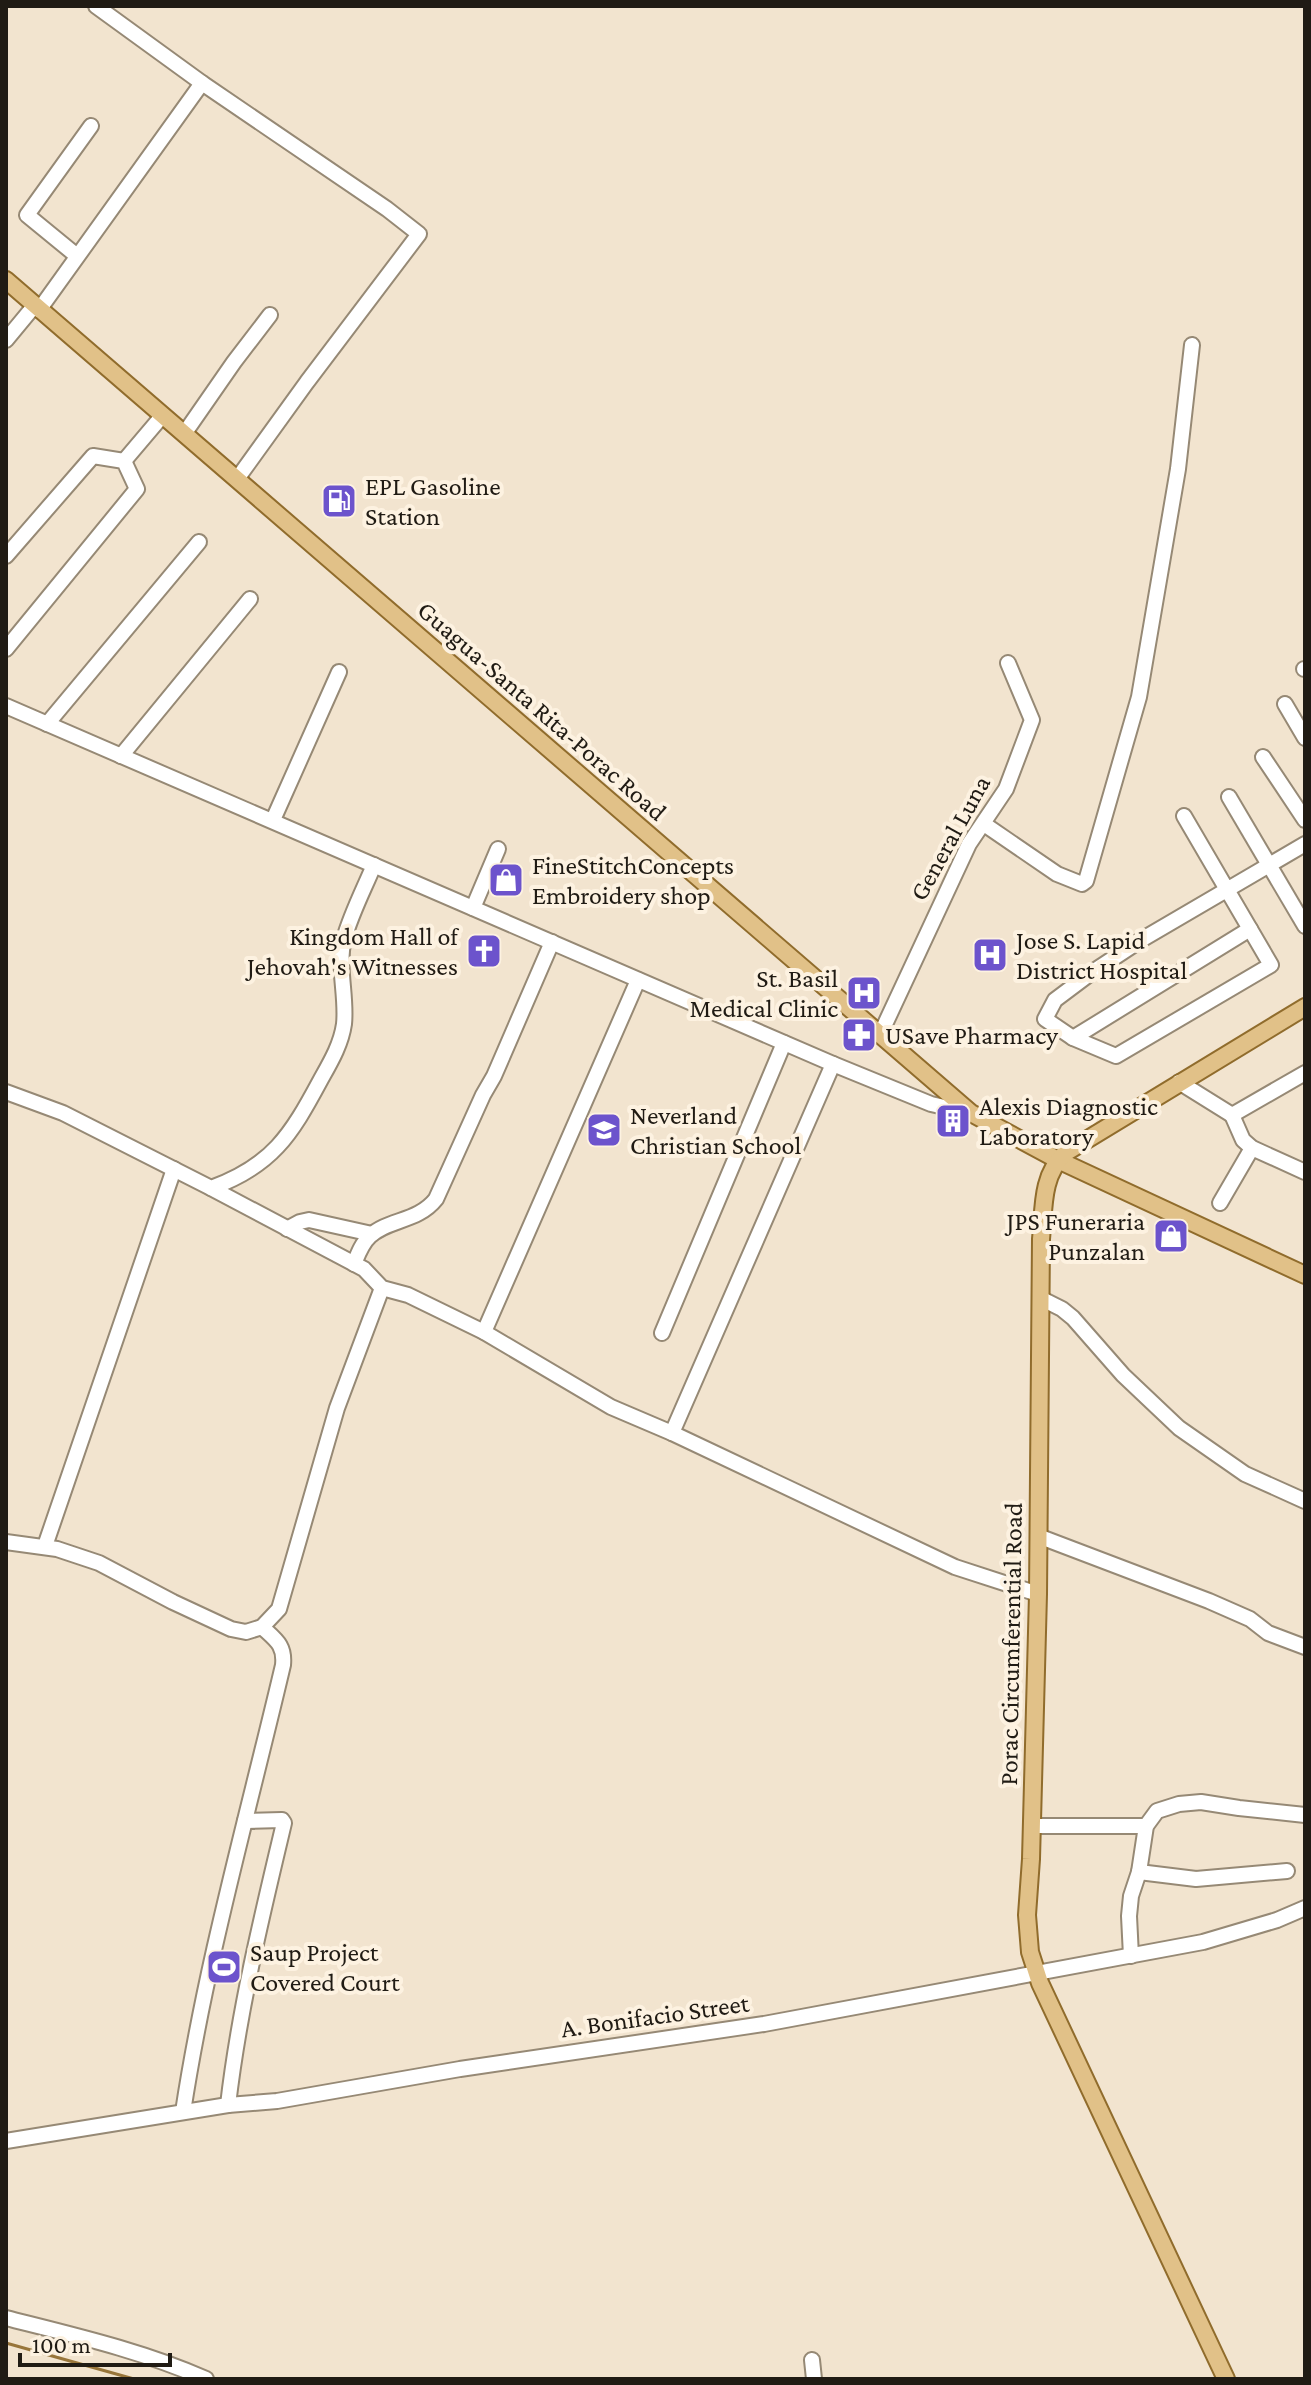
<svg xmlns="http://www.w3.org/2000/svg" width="1311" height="2385" font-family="'Crimson Pro',serif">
<rect width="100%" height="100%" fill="#f2e4cf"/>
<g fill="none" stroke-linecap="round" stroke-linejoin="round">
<path stroke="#98753a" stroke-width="3" d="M6,2343L134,2379"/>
<defs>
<g id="minor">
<path d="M96,6L202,83L387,209L419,234L307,382L237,479"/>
<path d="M77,256L27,215L91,126"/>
<path d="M39,310L202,83"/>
<path d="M6,340L35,305"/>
<path d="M184,434L234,362L270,315"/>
<path d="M124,461L163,415"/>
<path d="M6,556L93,456L124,461L137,489L6,649"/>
<path d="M1304,669H1305"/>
<path d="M1285,704L1305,738"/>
<path d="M6,706L833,1064L931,1104L971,1113"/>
<path d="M47,724L199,542"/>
<path d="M121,756L250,599"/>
<path d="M1263,757L1305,820"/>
<path d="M1229,797L1305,926"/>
<path d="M1184,816C1213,866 1242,915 1271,965L1116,1056L1073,1038L1045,1019L1055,1000L1091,973L1141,940L1305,844"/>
<path d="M273,820L339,672"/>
<path d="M984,824L1057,874L1082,884L1086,881L1139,697L1178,469L1192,345"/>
<path d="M473,908L498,849"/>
<path d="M638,980L484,1332L611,1407L672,1433L955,1567L1038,1594"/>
<path d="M880,1035L969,844L1006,789L1032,720L1008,663"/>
<path d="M1073,1038L1250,929"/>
<path d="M1179,1082L1232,1115L1305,1073"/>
<path d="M6,1092L63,1113L211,1188C272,1166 291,1135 320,1081C330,1063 341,1045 344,1024C347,996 337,967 344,939C351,914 364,889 374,865"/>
<path d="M1232,1115L1243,1140L1252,1148L1305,1172"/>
<path d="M211,1188L364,1269L382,1288L408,1295L484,1332"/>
<path d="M1220,1203L1252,1148"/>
<path d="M287,1229L300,1222L309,1220L372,1234"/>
<path d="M354,1264C358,1254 362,1243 370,1236C388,1219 418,1222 436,1199L483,1095L494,1076L552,942"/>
<path d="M1040,1298L1062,1309L1073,1318L1123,1375L1179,1428L1245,1474L1305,1501"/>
<path d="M662,1333L784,1043"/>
<path d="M672,1433L833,1064"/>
<path d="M1038,1536L1209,1601L1250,1619L1268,1633L1305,1647"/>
<path d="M6,1542L57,1549L99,1563L173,1602L231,1629L246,1632L262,1627L279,1609L337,1408L382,1288"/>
<path d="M45,1546L174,1169"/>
<path d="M1032,1826H1146"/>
<path d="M1139,1872L1196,1879L1287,1871"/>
<path d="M1131,1956L1129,1916L1131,1896L1139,1872L1146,1826L1157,1811L1179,1804L1201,1802L1239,1808L1305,1815"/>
<path d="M228,2105C239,2010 262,1915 284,1823L282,1820L245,1821"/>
<path d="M183,2112C206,1961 248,1814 283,1665C285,1645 276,1640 262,1627"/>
<path d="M6,2141L228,2105L277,2101L460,2069L764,2024L1203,1942L1277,1920L1305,1908"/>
<path d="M6,2318C73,2335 143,2351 206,2379"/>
<path d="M812,2360L814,2379"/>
</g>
<g id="major">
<path d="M6,280L971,1113L1058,1160L1305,1275"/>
<path d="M1226,2379L1040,1983L1030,1952L1027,1915L1031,1859L1038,1594L1041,1239C1044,1208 1041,1176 1065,1153L1305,1007"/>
</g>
</defs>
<use href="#minor" stroke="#968975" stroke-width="18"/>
<use href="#major" stroke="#906c2c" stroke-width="20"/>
<use href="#minor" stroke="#fff" stroke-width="14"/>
<use href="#major" stroke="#e1c188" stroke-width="16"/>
</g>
<defs>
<symbol id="fuel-square" viewBox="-11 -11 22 22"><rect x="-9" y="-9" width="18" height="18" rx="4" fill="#6c53cc" stroke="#fdf2e1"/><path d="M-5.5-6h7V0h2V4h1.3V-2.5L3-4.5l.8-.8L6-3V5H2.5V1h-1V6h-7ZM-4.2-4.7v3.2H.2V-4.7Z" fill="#fff"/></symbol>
<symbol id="shop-square" viewBox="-11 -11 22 22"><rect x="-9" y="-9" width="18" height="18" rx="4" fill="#6c53cc" stroke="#fdf2e1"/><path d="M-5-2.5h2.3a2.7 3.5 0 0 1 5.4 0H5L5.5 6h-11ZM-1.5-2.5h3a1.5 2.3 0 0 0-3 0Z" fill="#fff"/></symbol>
<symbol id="church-square" viewBox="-11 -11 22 22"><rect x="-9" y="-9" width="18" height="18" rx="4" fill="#6c53cc" stroke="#fdf2e1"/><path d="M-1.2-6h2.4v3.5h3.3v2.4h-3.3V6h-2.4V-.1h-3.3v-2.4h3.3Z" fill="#fff"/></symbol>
<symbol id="hospital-square" viewBox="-11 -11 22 22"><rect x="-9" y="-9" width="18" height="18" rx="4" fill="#6c53cc" stroke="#fdf2e1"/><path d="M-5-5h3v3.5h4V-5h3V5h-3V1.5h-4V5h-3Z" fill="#fff"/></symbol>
<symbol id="pharmacy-square" viewBox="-11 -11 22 22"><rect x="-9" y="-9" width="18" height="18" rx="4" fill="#6c53cc" stroke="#fdf2e1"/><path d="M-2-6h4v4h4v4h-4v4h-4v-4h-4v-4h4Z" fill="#fff"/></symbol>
<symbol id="building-square" viewBox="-11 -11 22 22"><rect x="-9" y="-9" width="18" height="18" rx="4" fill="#6c53cc" stroke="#fdf2e1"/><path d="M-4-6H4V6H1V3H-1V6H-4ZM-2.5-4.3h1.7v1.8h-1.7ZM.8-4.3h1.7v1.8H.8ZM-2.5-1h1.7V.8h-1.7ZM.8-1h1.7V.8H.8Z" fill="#fff"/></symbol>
<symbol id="school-square" viewBox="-11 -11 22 22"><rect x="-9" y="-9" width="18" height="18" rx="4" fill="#6c53cc" stroke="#fdf2e1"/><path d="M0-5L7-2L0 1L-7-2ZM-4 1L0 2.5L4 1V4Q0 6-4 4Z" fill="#fff"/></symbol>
<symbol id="stadium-square" viewBox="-11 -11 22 22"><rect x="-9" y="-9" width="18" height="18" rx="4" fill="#6c53cc" stroke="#fdf2e1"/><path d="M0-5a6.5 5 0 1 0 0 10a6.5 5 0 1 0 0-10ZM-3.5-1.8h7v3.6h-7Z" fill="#fff"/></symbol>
</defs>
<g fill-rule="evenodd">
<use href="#fuel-square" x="319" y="481" width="40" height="40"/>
<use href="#shop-square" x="486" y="860" width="40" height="40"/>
<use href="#church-square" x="464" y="931" width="40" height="40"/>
<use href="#hospital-square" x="970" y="935" width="40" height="40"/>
<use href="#hospital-square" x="844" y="973" width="40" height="40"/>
<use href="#pharmacy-square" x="839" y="1015" width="40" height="40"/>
<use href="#building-square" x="933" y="1101" width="40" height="40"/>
<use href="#school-square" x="584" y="1110" width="40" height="40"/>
<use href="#shop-square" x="1151" y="1216" width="40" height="40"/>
<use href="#stadium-square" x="204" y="1947" width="40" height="40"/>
</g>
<g text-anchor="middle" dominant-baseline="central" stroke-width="8" stroke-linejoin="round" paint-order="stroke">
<g font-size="26" fill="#201b14" stroke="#fdf2e1" text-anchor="start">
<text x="365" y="486">EPL Gasoline<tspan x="365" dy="30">Station</tspan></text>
<text x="532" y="865">FineStitchConcepts<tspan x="532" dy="30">Embroidery shop</tspan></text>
<text x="458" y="936" text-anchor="end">Kingdom Hall of<tspan x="458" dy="30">Jehovah's Witnesses</tspan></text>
<text x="1016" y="940">Jose S. Lapid<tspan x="1016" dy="30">District Hospital</tspan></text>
<text x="838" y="978" text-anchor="end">St. Basil<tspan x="838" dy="30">Medical Clinic</tspan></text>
<text x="885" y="1035">USave Pharmacy</text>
<text x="979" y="1106">Alexis Diagnostic<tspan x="979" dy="30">Laboratory</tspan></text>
<text x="630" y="1115">Neverland<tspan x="630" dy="30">Christian School</tspan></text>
<text x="1145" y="1221" text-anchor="end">JPS Funeraria<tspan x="1145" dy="30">Punzalan</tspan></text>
<text x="250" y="1952">Saup Project<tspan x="250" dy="30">Covered Court</tspan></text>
</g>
<g font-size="26" fill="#201b14" stroke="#fdf2e1">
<text transform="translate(542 711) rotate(41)">Guagua-Santa Rita-Porac Road</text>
<text transform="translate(950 838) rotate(-61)">General Luna</text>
<text transform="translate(1011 1644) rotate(-89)">Porac Circumferential Road</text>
<text transform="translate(655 2016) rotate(-8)">A. Bonifacio Street</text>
</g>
</g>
<rect width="1311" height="2385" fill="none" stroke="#201b14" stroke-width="16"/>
<path d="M20 2353v12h150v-12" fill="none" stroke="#201b14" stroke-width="4"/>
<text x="32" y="2353" font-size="24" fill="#201b14" stroke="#fdf2e1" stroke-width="6" paint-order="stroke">100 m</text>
</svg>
